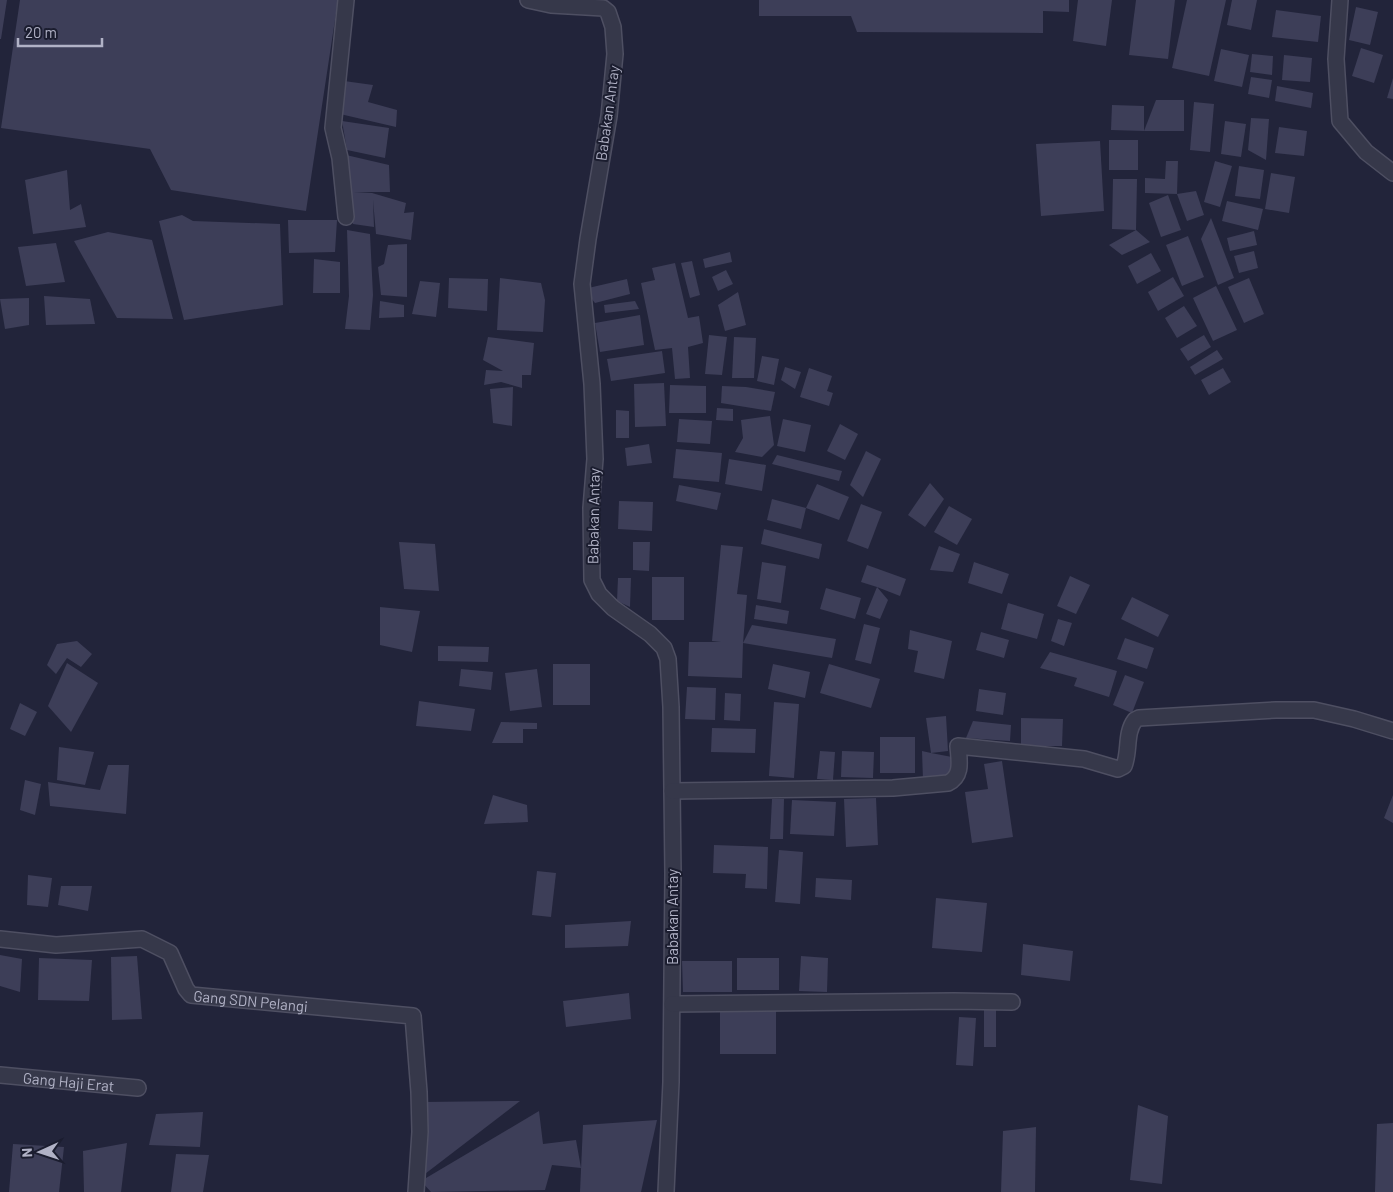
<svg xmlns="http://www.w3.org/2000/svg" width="1393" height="1192" font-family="Barlow,sans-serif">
<rect width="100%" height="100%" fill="#22243a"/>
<g fill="#3d3e58">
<path d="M0,0H7L1,39H0Z"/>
<path d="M20,0H338L306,211L171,190L150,149L1,128Z"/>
<path d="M759,0H1069V12L1043,11V33L857,32L851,16H759Z"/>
<path d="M1078,0H1112L1106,46L1073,41Z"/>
<path d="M1136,0H1175L1168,59L1129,55Z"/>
<path d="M1187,0H1226L1209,76L1172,68Z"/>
<path d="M1232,0H1257L1251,30L1227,25Z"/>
<path d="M1356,7L1378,12L1370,45L1349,40Z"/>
<path d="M1276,10L1321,16L1318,42L1272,37Z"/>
<path d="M1361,48L1383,55L1374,83L1352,76Z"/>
<path d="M1221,49L1249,55L1242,87L1214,81Z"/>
<path d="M1252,54L1273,56L1272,75L1250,72Z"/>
<path d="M1284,55L1312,58L1310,82L1282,80Z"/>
<path d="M1251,77L1272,80L1269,98L1248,94Z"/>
<path d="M1393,78V99L1387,98Z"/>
<path d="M344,81L373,85L368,102L397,110L396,127L340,114Z"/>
<path d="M1277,86L1313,93L1311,108L1275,101Z"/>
<path d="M1156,100H1184V131H1144Z"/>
<path d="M1194,102L1214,104L1210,152L1190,150Z"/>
<path d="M1112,105L1144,106V131L1111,130Z"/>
<path d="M1251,118L1269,119L1266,160L1248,150Z"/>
<path d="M342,121L389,128L385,158L347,150Z"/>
<path d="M1225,121L1246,124L1241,157L1221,154Z"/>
<path d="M1279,127L1307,131L1304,156L1275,153Z"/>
<rect x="1109" y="140" width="29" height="30"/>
<path d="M1100,141L1104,211L1041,216L1036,144Z"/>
<path d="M346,155L389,165L390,192H354L372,193L406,203L404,213L414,212L411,240L376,234L373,200L374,227L353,224L347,191Z"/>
<path d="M1166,161H1178L1177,194L1145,193V178L1165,179Z"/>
<path d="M1215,161L1232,166L1220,207L1204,202Z"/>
<path d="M1239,166L1264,170L1260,199L1235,196Z"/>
<path d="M67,170L70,210L81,204L86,227L33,234L25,180Z"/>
<path d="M1271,173L1295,177L1289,213L1265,209Z"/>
<path d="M1113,179H1137L1136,230L1150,242L1122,255L1109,245L1136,230L1112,229Z"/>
<path d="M1196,191L1204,215L1187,221L1177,194Z"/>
<path d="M1168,195L1181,230L1161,237L1149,203Z"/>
<path d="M1227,201L1263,209L1258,230L1222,221Z"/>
<path d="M182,215L193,221L280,224L283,305L184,320L159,221Z"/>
<path d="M1211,218L1234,278L1218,285L1201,239Z"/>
<path d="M288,220H337L335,252L289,253Z"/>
<path d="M347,230L370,234L373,295L370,330L345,329L349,296Z"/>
<path d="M1254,231L1257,245L1230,251L1227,238Z"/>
<path d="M108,232L152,240L173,319L117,318L74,241Z"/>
<path d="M1188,236L1204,277L1182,286L1166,245Z"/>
<path d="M56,243L65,282L26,286L18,247Z"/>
<path d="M407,244V297L381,295L378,267L384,264L388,245Z"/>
<path d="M1254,251L1258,268L1239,273L1234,256Z"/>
<path d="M730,252L732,262L705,268L703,259Z"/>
<path d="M1151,253L1161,271L1137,284L1128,266Z"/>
<path d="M314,259L340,262V293H313Z"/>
<path d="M692,261L700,295L690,298L681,263Z"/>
<path d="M675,263L688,318L699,316L703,343L688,347L690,378L675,379L672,348L655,350L641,283L655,280L652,268Z"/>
<path d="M726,270L733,284L718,291L712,277Z"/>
<path d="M1173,277L1184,296L1158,311L1148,292Z"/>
<path d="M449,278L488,279L487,311L448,308Z"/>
<path d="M500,278L541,283L545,300L543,332L497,330Z"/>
<path d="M1249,278L1264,314L1244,323L1228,287Z"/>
<path d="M627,279L630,294L595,303L584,289Z"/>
<path d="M420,281L440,283L436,317L412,314Z"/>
<path d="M1216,286L1237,330L1213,341L1193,298Z"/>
<path d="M738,292L746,325L725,331L718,305Z"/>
<path d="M44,296L90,299L95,324L46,325Z"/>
<path d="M29,298V325L5,329L0,299Z"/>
<path d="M380,301L404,305V317L379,318Z"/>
<path d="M635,301L639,309L605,313L604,305Z"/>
<path d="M1184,306L1197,326L1177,338L1165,318Z"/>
<path d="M640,315L644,345L600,352L595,323Z"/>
<path d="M709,335L727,337L722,375L705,374Z"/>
<path d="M1204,335L1211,347L1188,361L1180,349Z"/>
<path d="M488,337L534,343L531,375H522V388L501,382L484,385L486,370L503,371L483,360Z"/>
<path d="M734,337L756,338L754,378H732Z"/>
<path d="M1217,350L1223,359L1195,375L1190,367Z"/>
<path d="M662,351L665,373L611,381L607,359Z"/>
<path d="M762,356L779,359L774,385L757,381Z"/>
<path d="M785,367L801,372L795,389L781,380Z"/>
<path d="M809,368L832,376L827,391L833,393L829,406L800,397Z"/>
<path d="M1223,368L1231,382L1209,395L1201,380Z"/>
<path d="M664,383L666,426L635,427L634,384Z"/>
<path d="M670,385L706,386V413H669Z"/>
<path d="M722,386L746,387L775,392L771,411L721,403Z"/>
<path d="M513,387L512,426L493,423L490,389Z"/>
<path d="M717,408L733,409V421L716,420Z"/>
<path d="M616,410L629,411V438H616Z"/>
<path d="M770,416L774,445L762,457L735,452L743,438L741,420Z"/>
<path d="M679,419L712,421L710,444L677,442Z"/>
<path d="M783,419L811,425L805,452L777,446Z"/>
<path d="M840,424L858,434L845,460L827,451Z"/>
<path d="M649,444L652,463L627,466L625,448Z"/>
<path d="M676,449L722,453L719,482L673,478Z"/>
<path d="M866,451L881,459L863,497L850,485Z"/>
<path d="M777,455L842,471L839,481L772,464Z"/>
<path d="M729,459L766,465L762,491L725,484Z"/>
<path d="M930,483L944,499L925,527L908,515Z"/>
<path d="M817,484L849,497L839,520L806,508Z"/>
<path d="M679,485L721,493L717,510L676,501Z"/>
<path d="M772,499L806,508L801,529L767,520Z"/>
<path d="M619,501L653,502L652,531L618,529Z"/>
<path d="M861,504L882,512L868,549L847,541Z"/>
<path d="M949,506L972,519L957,545L934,532Z"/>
<path d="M764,529L822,544L819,559L761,544Z"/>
<path d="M399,542L435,544L439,591L404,589Z"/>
<path d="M633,542H650L649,571L633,570Z"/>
<path d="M721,545L743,547L737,594L747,595L743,643L752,625L836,639L832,658L743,643L742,678L688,676L689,642H721L712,641Z"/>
<path d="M939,546L960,554L953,572L930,570Z"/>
<path d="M762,562L786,566L781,603L757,599Z"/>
<path d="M974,562L1009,574L1002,594L968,583Z"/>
<path d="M867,565L906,579L900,596L877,587L888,600L880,619L866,614L877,587L861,582Z"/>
<path d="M1070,576L1090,585L1076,614L1057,606Z"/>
<rect x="652" y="577" width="32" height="43"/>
<path d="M618,578H631L630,607L617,601Z"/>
<path d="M826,588L861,598L855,619L820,609Z"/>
<path d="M1132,597L1169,615L1158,637L1121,619Z"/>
<path d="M1008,603L1044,614L1037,639L1001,629Z"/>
<path d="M756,605L789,611L787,624L754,619Z"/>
<path d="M380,607L420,611L412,652L380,645Z"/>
<path d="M1058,619L1072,623L1064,646L1051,641Z"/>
<path d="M864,624L880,628L871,664L855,660Z"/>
<path d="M910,630L952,641L944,679L914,672L918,651L908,649Z"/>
<path d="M981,632L1009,640L1004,658L976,650Z"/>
<path d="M1125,638L1154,648L1147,669L1117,659Z"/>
<path d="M77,641L92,654L81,667L67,658L56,674L47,665L57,644Z"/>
<path d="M438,646L489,647L488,662L438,661Z"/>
<path d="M1050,652L1117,671L1109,697L1074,686L1077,678L1040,668Z"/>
<path d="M67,663L98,683L71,732L48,706Z"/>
<rect x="553" y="664" width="37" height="41"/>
<path d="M773,664L810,672L805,698L768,689Z"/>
<path d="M829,664L880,679L871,708L820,693Z"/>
<path d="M461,669L493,672L491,690L459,686Z"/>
<path d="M537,669L542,707L510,711L505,673Z"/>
<path d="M1125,675L1144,682L1132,713L1113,705Z"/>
<path d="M687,687L716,688L715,720L685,719Z"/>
<path d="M979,689L1006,693L1003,715L976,711Z"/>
<path d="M725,693L741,694L740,721L724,720Z"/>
<path d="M419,701L475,709L471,731L416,726Z"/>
<path d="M774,702L799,704L794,778L769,776Z"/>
<path d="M20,703L37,712L25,736L10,729Z"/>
<path d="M946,716L948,751L931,753L952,757V779L923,780L922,751L931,753L926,718Z"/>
<path d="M1021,718L1063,719L1062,746H1021Z"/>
<path d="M973,721L1011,725L1010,741L966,738Z"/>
<path d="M501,722L537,723V729H523V743H492Z"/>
<path d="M712,728L756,729L755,753L711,752Z"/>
<rect x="880" y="737" width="35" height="36"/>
<path d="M59,747L94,752L85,785L57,780Z"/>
<path d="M820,751L835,752L833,780L817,779Z"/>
<path d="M842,751L874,752L873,778L841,777Z"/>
<path d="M1002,761L1013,837L972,843L965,792L988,789L984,764Z"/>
<path d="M108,765H129L126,814L50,806L48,782L100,790Z"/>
<path d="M25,780L41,784L35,815L20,810Z"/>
<path d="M493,795L527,805L528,822L484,824Z"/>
<path d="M1393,795V823L1384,818Z"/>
<path d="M876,798L878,845L846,847L844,799Z"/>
<path d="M772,799H784L783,839H770Z"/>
<path d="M792,800L836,802L834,836L790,834Z"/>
<path d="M714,845L768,847L767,889L745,888L746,874L713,873Z"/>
<path d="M779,850L803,852L800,904L775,902Z"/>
<path d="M537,871L556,873L551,917L532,915Z"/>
<path d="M28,875L52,878L48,907L27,905Z"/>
<path d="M816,878L852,880L851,900L815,897Z"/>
<path d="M61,886H92L88,911L58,905Z"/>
<path d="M936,898L987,903L982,952L932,948Z"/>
<path d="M631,921L628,946L565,948V925Z"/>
<path d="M1023,944L1073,951L1070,981L1021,975Z"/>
<path d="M0,955L22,959L20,992L0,986Z"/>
<path d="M137,956L142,1019L112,1020L111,957Z"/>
<path d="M801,956L828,958L827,992L799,991Z"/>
<path d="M39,958L92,960L89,1001L38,1000Z"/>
<rect x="737" y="958" width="42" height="32"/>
<path d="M682,961H732V992H683Z"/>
<path d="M629,993L631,1019L566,1027L563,1001Z"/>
<path d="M996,1004V1047H984V1009Z"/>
<path d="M720,1007L776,1008V1054H720Z"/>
<path d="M959,1017L976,1018L973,1066L956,1065Z"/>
<path d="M520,1101L421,1177L423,1102Z"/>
<path d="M1138,1105L1168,1116L1162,1184L1130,1180Z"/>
<path d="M539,1111L543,1144L576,1140L581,1168L552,1165L545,1190L431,1192L421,1181Z"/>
<path d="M203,1112L200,1147L149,1145L156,1114Z"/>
<path d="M657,1120L641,1192H580L583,1125Z"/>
<path d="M1393,1123V1192H1375L1377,1124Z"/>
<path d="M1036,1127L1035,1192H1001L1003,1131Z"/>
<path d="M127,1143L121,1192H84L83,1151Z"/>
<path d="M13,1144L64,1147L59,1192H9Z"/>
<path d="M176,1154L209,1155L203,1192H171Z"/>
</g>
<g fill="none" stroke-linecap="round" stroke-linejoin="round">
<defs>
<g id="minor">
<path d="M346,0L333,128L340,158L346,217"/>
<path d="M528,0L551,5L603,8L608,12L613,27L615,54L609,116L588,239L582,284L592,384L595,459L591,508L592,580L599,594L613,608L650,634L664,648L668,659L671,707L673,873L671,1082L666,1192"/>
<path d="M1340,0L1336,59L1340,121L1366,152L1393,173"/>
<path d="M672,791L893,788L948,783C963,776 959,760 958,746L1084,759L1118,769L1124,766C1130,751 1125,733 1135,720L1139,718L1276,710H1314L1354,719L1393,731"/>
<path id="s1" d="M0,939L56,945L142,939L170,953L186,989L191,995L413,1016L419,1092L420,1132L416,1192"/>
<path d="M672,1004L954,1001L1012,1002"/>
<path id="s2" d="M0,1075L138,1088"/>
</g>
</defs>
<use href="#minor" stroke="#4e4f62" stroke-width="18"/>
<use href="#minor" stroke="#36384a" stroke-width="15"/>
</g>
<g text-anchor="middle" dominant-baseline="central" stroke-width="4" stroke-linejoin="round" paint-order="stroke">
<g font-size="15" fill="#b1b2c6" stroke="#1b1d2f">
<text transform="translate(607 113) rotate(-82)">Babakan Antay</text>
<text transform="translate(593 516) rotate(-89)">Babakan Antay</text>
<text transform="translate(672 917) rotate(-90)">Babakan Antay</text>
<text stroke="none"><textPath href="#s1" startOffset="281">Gang SDN Pelangi</textPath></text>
<text stroke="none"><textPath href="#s2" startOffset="69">Gang Haji Erat</textPath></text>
</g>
</g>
<g transform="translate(40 1152) rotate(267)" stroke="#1b1d2f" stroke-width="4" paint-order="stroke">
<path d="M0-4L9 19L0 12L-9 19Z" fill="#b1b2c6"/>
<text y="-8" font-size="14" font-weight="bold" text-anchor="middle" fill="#b1b2c6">N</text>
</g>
<path d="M18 38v8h84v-8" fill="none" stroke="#b1b2c6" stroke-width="2.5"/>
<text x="25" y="38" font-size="15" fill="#b1b2c6" stroke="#1b1d2f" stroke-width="4" paint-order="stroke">20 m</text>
</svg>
